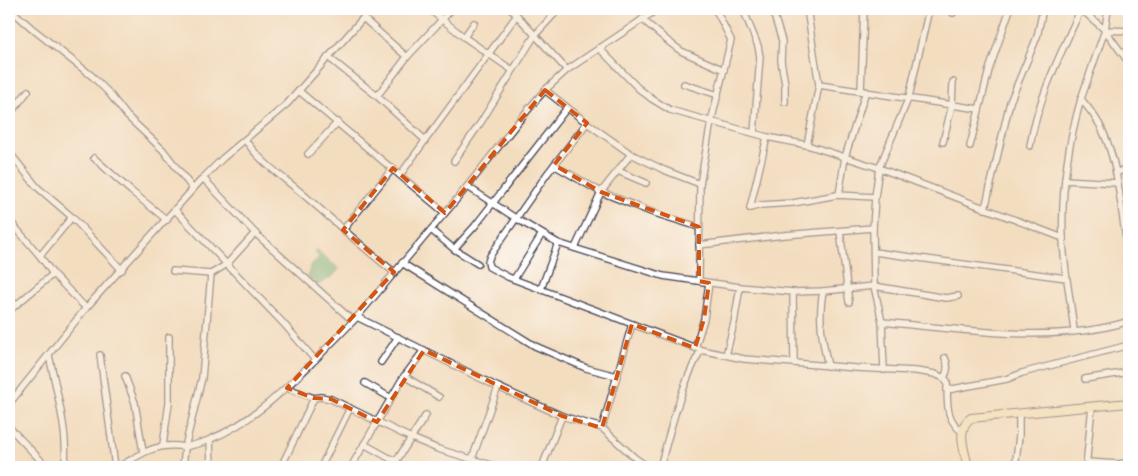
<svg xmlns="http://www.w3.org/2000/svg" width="1138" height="476" font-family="'IM FELL Double Pica',serif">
<rect width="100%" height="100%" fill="#fff"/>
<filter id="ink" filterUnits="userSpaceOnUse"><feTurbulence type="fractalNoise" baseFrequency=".02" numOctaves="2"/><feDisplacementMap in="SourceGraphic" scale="10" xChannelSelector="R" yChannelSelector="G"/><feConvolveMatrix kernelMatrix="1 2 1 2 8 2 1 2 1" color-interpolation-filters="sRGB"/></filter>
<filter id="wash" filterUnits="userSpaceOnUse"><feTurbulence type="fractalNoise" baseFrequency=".0096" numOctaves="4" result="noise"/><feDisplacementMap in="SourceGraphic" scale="20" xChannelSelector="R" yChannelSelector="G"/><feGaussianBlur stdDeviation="1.12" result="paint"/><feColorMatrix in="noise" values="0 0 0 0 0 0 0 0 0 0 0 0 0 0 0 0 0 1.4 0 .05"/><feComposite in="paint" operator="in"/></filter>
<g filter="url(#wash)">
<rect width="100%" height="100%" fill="#f3ddbf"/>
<path fill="#5cae7a" stroke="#3f685a" d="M317,250L339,269L333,276L318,285L307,276L310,269L309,267L319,257L315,253Z"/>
</g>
<g filter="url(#ink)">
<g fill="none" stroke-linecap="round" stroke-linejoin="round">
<defs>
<g id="street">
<path d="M10,9L34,30L92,76L109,93L127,116L163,150L193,189"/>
<path d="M429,9L464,37L512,70"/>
<path d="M511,9L567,70"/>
<path d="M743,9L758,46L760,57L754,133"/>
<path d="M772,9L782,41L781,61L785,84V102"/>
<path d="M807,9L819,85L807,145"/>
<path d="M1081,9L1105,30L1129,31"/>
<path d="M953,13L954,9"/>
<path d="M363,18L407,57"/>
<path d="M642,19L669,42L681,51L724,70"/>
<path d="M1105,30L1108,9"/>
<path d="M464,37L474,23"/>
<path d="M599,48L638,88L652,99L670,110L767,137L807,145L879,168L1063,238"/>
<path d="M328,57L377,96L425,140"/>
<path d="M1129,63L1105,30L1081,99C1090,110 1099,121 1104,134C1121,172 1120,215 1129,255"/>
<path d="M684,84L718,95"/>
<path d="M819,85L979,109"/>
<path d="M545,90L567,70L658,9"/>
<path d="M299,91L445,213C480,173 510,129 545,90L587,123L547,174L490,256L488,262L489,267L508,277L701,350L744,359L856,368L916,371L935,374L944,378L947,381C948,402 944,417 962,432"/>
<path d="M861,91L864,9"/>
<path d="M377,96L407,57L452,9"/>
<path d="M9,115L28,91"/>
<path d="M587,123L631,154L664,170L700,184"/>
<path d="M245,140C262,164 282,176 304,195C334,221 363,248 394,272"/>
<path d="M943,142L952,105L953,82"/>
<path d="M970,146L989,70L1010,9"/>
<path d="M1030,146C1038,98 1061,53 1081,9"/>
<path d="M9,152L37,187L72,217L122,270"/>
<path d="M308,154L338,122"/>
<path d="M94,158L131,191L167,220"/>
<path d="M454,161L481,122L535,35L559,9"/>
<path d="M554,165L601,192L651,212L699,227"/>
<path d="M618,171L646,183"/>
<path d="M1116,173L1129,167"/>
<path d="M400,175L517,15"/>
<path d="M203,178L255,233L353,321"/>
<path d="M1065,180L1117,183"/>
<path d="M468,187L517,219L558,243L663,276L740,287L793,292L823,291L874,286L946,298L958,296"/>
<path d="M839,195L845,157L866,91"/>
<path d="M750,208L761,205L793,203L837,195L875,197"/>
<path d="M750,208L767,137"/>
<path d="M985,209L1010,102L1037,37L1043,9"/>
<path d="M175,210L284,324L315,360C284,390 252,422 211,439C203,443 194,445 185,447L183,467"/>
<path d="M9,220L40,256L53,274L86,308"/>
<path d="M343,230L393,168"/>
<path d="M431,230L454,249L478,264"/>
<path d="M840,231L849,302"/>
<path d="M699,245L784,235L873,228"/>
<path d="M575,248L601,192L631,154"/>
<path d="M454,249L475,226L567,108"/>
<path d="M874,252L1066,278"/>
<path d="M40,256L72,217"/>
<path d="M402,263L535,346L586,368L617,376"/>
<path d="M173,271L211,274L227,264L255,233"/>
<path d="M514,279L542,234"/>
<path d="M699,281L700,184L711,122L731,40L718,14L714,9"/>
<path d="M541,289L558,243"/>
<path d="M823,291C818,318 822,340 828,366"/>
<path d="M793,292L794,363"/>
<path d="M9,311L53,274"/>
<path d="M357,317L498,387L562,416L602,428L635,458L648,467"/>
<path d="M882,322L874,286L873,228L875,197L879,168L909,97L929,9"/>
<path d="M1074,331C1071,301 1064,270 1063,239C1061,192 1068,144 1081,99"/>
<path d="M695,348L704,319L709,283"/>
<path d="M49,355C55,385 70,438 64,467"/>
<path d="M100,355L115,467"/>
<path d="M726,355L734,323L740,287"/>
<path d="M315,360L357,317L445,213"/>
<path d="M381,362L398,337"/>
<path d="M884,370L882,322C957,329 1057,345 1129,321"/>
<path d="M125,376L135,403L143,452"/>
<path d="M404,376L439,397"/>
<path d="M944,378C948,371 949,365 945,358"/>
<path d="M1085,379L1129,372"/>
<path d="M365,383L391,398"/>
<path d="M287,388L314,398L321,397L331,399L407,436L438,449L498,467"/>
<path d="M947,390L1007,379L1022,373L1129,345"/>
<path d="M9,404L86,308L203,178L223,158L287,104L371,9"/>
<path d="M9,427L47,467"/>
<path d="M602,428L632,324"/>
<path d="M210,440L211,467"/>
<path d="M364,444L391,459L397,460L426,415"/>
<path d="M163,445L169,403V337"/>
<path d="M472,459L498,387"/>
<path d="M1087,462L1119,464L1129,462"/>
<path d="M283,463L292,467"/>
<path d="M119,467C142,453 157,442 185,447L202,378L211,274"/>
<path d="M281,467L314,398"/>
<path d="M321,467L350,408"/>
<path d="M351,467L401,381L424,350"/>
<path d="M542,467L562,416"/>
<path d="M660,467C670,431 682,383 701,350"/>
<path d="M1015,467L1019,436V413"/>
<path d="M1086,467L1092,406"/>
</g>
<path id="secondary" d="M968,467C965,452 955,428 971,418L1129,403"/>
</defs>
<use href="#street" stroke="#413e4f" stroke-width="8"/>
<use href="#secondary" stroke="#413e4f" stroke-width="10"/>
<use href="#street" stroke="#fff" stroke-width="5.5"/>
<use href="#secondary" stroke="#f8e8c3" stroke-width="8"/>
</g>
</g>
<path d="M0 0H1138V476H0ZM545,90L587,123L554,165L601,192L699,227V281L709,283L704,319L695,348L632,324L602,428L562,416L424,350L377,422L331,399L314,398L287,388L394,272L343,230L393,168L445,213Z" fill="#f3ddbf" fill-opacity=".55" fill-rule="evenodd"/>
<path fill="none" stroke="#d45411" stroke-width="4" stroke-dasharray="10 6" stroke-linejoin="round" d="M545,90L587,123L554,165L601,192L699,227V281L709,283L704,319L695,348L632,324L602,428L562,416L424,350L377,422L331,399L314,398L287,388L394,272L343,230L393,168L445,213Z"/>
<rect width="1138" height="476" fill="none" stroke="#fff" stroke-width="30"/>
</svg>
